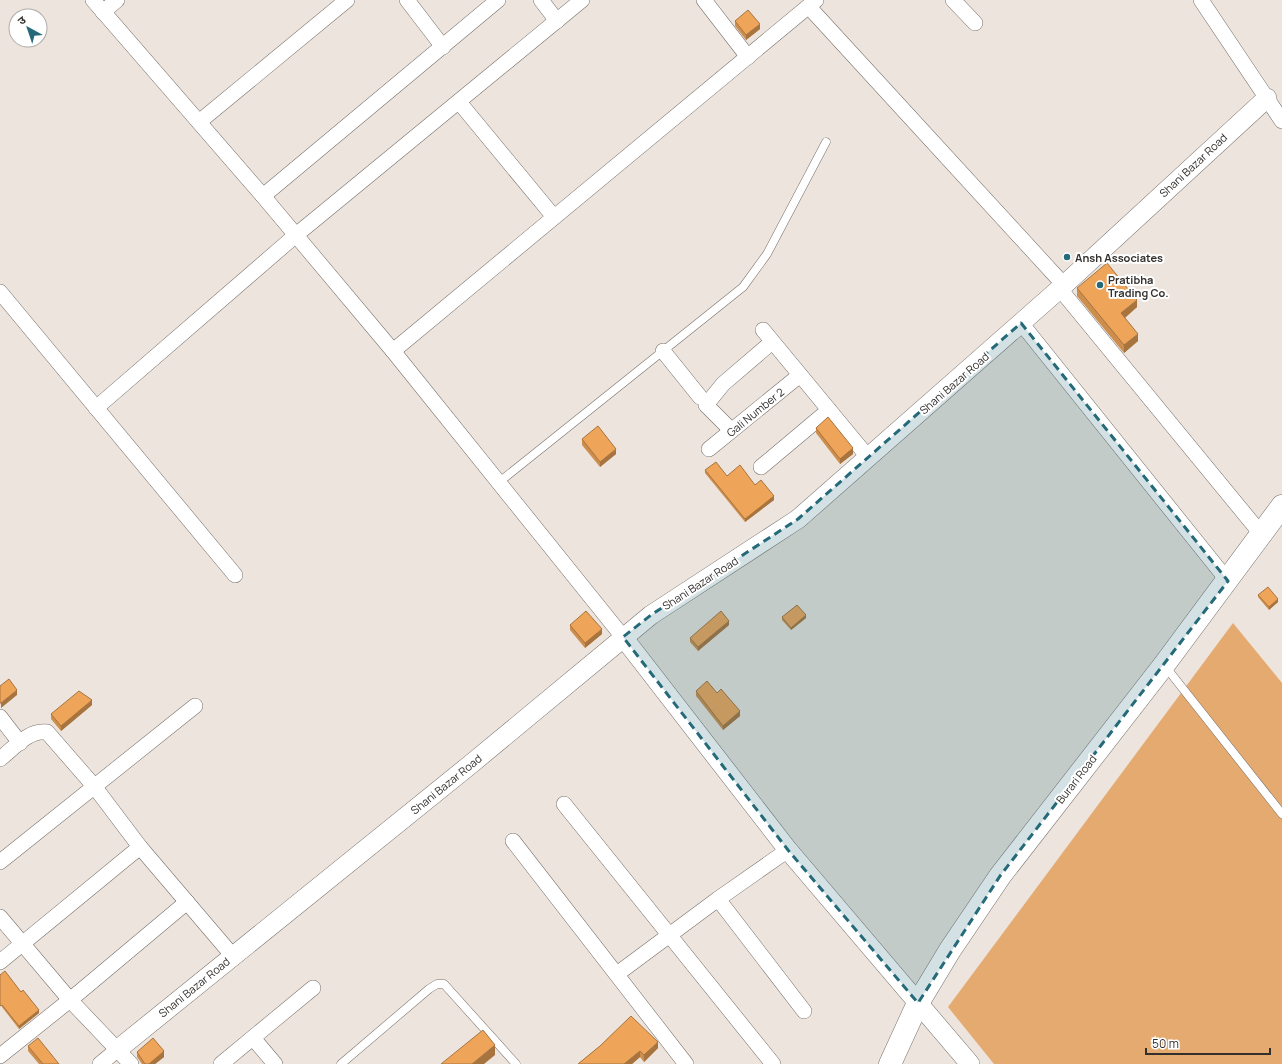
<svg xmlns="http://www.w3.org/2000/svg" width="1282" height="1064" font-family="Manrope,'Noto Sans Devanagari',sans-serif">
<rect width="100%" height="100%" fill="#ece4dd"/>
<path fill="#e5aa6f" d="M1233,623L1282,683V1064H994L948,1007Z"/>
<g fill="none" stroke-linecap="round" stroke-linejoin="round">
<defs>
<g id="service">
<path d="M498,483L743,287L767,254L826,142"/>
<path d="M1165,666L1282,814"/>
<path d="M341,1064L429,989L437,984H444L516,1064"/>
</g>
<g id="minor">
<path d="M93,0L263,196L393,351L623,637"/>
<path d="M407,0L443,47"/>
<path d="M541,0L557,21"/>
<path d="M704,0L748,57"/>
<path d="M953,0L975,23"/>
<path d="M1201,0L1282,121"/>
<path d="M809,7L1064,285"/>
<path d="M103,12L117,0"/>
<path d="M459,102L554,217"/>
<path d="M199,122L347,0"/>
<path d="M263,196L498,0"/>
<path d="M1060,289L1262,535"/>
<path d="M0,292L235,575"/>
<path d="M1021,323L1228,581"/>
<path d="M763,330L868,457"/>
<path d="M393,351L816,0"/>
<path d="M663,351L700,397"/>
<path d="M96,408L296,235L582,0"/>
<path d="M731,430L706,405L723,384L772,342"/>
<path d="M709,449L800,375"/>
<path d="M761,467L829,410"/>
<path d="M0,717L20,743"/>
<path d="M0,759C14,748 28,730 47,732L94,786L140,847L232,955"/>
<path d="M564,804L773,1064"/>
<path d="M513,841L686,1064"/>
<path d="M0,862L195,706"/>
<path d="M718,899L804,1011"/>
<path d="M0,917L70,1000L131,1064"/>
<path d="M0,962L140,847"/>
<path d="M617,974L718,899L788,850"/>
<path d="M253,1038L275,1064"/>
<path d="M0,1056L70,1000L187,902"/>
<path d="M100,1064L117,1050"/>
<path d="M221,1064L313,988"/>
</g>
<g id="tertiary">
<path d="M623,637L788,850L970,1064"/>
<path d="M117,1050L471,764L651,615L798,519L1064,285L1267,98"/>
</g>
<path id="secondary" d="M890,1064L918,1003L950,950L1000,876L1164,665L1282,506"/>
</defs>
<use href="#service" stroke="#77706a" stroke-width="9"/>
<use href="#minor" stroke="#77706a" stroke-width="16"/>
<use href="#tertiary" stroke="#77706a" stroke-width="20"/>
<use href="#secondary" stroke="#77706a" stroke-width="23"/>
<use href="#service" stroke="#fff" stroke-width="8"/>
<use href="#minor" stroke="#fff" stroke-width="15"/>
<use href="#tertiary" stroke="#fff" stroke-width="19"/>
<use href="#secondary" stroke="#fff" stroke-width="22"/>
</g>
<g fill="#cd8e4d">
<path d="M735,21L760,29L746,40L735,26Z"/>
<path d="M1077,288L1137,307L1125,318L1138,341L1124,353L1077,296Z"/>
<path d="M816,428L853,454L840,464L816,433Z"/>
<path d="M582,439L616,454L600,467L582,445Z"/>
<path d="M705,470L727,476L755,485L774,500L745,522L705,473Z"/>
<path d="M1258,595L1278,602L1269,610L1258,597Z"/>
<path d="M782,617L806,618L791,630L782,620Z"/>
<path d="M570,625L602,634L585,648L570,630Z"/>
<path d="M729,625L698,651L690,642V638Z"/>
<path d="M696,691L717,693L740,716L723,730L696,696Z"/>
<path d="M92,705L61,731L51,719V714Z"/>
<path d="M0,975L39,1013L19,1029L2,1007Z"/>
<path d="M28,1046L59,1064H39L28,1051Z"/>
<path d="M600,1046L658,1048L644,1062L640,1057L632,1064H578Z"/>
<path d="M137,1052L164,1057L155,1064H142L137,1057Z"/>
</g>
<g fill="#a7743f">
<path d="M760,24V29L746,40V35Z"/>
<path d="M1137,300V307L1121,321V313Z"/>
<path d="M1138,334V341L1124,353V345Z"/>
<path d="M853,448V454L840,464V459Z"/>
<path d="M616,449V454L600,467V462Z"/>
<path d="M774,496V500L745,522V519Z"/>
<path d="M1278,599V602L1269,610V607Z"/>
<path d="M806,615V618L791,630V628Z"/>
<path d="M729,621V625L698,651V647Z"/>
<path d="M602,629V634L585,648V643Z"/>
<path d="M17,690V695L1,708V703Z"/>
<path d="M92,700V705L61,731V726Z"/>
<path d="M740,711V716L723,730V726Z"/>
<path d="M39,1010V1013L19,1029V1026Z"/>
<path d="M658,1042V1048L644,1062V1055Z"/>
<path d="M495,1045V1055L484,1064H472Z"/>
<path d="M164,1051V1057L155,1064H149Z"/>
<path d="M640,1051V1057L632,1064H624Z"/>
</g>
<g fill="#eea55a" stroke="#a7743f">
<path d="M748,10L760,24L746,35L735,21Z"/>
<path d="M1107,263L1137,300L1121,313L1138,334L1124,345L1077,288Z"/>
<path d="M828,417L853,448L840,459L816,428Z"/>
<path d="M598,426L616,449L600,462L582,439Z"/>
<path d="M716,462L727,476L740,465L755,485L761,480L774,496L745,519L705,470Z"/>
<path d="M1268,587L1278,599L1269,607L1258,595Z"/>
<path d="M797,605L806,615L791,628L782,617Z"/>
<path d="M586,611L602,629L585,643L570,625Z"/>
<path d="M721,611L729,621L698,647L690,638Z"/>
<path d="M9,679L17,690L1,703H0V686Z"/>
<path d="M707,681L717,693L721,689L740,711L723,726L696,691Z"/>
<path d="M79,691L92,700L61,726L51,714Z"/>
<path d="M5,971L21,992L23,990L39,1010L19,1026L2,1005L0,1006V975Z"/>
<path d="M631,1016L658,1042L644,1055L640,1051L624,1064H578L600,1046Z"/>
<path d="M483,1030L495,1045L472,1064H441Z"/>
<path d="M38,1038L59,1064H43L28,1046Z"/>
<path d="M153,1038L164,1051L149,1064H145L137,1052Z"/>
</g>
<path fill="#246a79" fill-opacity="0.2" stroke="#246a79" stroke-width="3" stroke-dasharray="8 5" stroke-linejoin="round" d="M1021,323L1228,581L1000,876L918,1003L788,850L623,637L651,615L798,519Z"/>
<g fill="#246a79" stroke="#fff" stroke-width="1.5">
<circle cx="1067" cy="257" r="4"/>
<circle cx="1100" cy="285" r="4"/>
</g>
<g text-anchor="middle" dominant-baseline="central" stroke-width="4" stroke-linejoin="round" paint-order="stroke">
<g font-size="11" fill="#322f2d" stroke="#fff">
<text transform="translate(1193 165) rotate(-43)">Shani Bazar Road</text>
<text transform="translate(954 383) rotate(-41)">Shani Bazar Road</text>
<text transform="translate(755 412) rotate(-39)">Gali Number 2</text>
<text transform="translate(700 583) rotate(-33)">Shani Bazar Road</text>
<text transform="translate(1076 779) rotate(-52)">Burari Road</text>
<text transform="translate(446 784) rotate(-39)">Shani Bazar Road</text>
<text transform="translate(194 987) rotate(-39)">Shani Bazar Road</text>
</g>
<g font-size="11" font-weight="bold" fill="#322f2d" stroke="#fff" text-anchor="start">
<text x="1075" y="257">Ansh Associates</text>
<text x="1108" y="279">Pratibha<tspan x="1108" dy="13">Trading Co.</tspan></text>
</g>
</g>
<g transform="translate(28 28) rotate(320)"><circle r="19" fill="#ffffff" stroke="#adacab"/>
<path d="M0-3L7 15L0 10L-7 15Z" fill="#246a79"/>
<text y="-6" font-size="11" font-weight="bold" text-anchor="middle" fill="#322f2d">उ</text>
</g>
<path d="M1146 1048v6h124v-6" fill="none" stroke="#322f2d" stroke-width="2"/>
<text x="1152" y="1048" font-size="12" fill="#322f2d" stroke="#ffffff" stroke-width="3" paint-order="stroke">50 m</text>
</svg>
